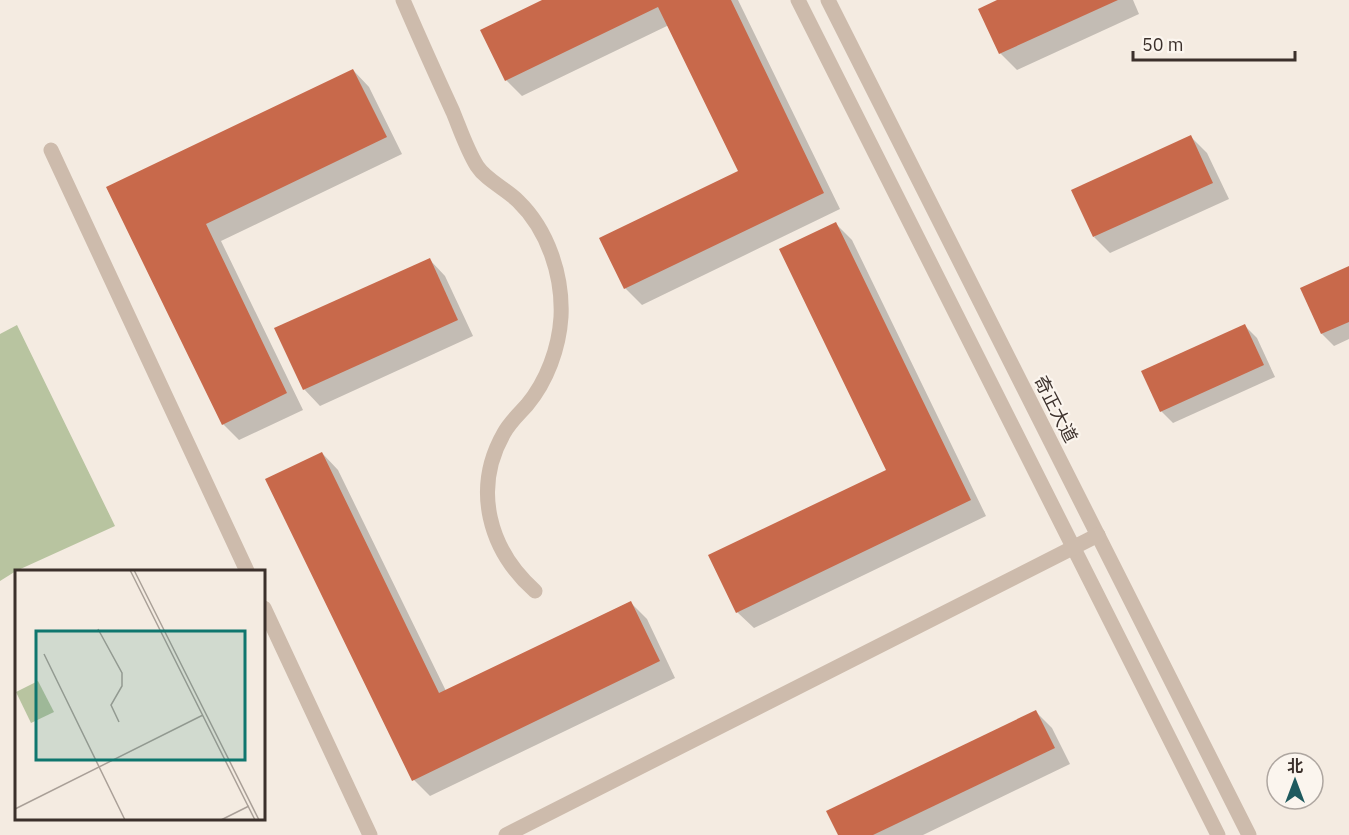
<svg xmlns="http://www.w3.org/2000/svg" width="1349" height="835" font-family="'IBM Plex Sans','Noto Sans SC',sans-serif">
<rect width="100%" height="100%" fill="#f4ebe1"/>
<path fill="#b8c4a0" d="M17,325L115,526L16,571L0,581V334Z"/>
<g fill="#0003">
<path d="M545,0H738L840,209L642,305L625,288L740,172L669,25L522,96L506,80Z"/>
<path d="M1000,0H1133L1139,14L1017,70L1000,53Z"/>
<path d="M353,70L369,87L402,154L221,241L303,410L239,440L223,424L108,188Z"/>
<path d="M1191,137L1207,153L1229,199L1110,253L1094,237Z"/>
<path d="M835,223L852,240L986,516L754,628L737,612L888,470Z"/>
<path d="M429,259L445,276L473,336L320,406L304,389Z"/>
<path d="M1349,267V339L1334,346L1322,334Z"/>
<path d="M1245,326L1257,338L1275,377L1173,423L1161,411Z"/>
<path d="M322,453L338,470L446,691L630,602L647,619L675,678L430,796L414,780Z"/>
<path d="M1036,712L1052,728L1070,764L923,835H840Z"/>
</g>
<g fill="#c8694b">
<path d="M542,0H731L824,193L624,289L599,238L738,171L658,7L505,81L480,30Z"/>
<path d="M997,0H1118L999,54L978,9Z"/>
<path d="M353,69L387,137L206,224L287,393L222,425L106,187Z"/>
<path d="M1191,135L1213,183L1093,237L1071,190Z"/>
<path d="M836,222L971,500L736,613L708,555L886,470L779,249Z"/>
<path d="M430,258L458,320L303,390L274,328Z"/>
<path d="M1349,266V322L1321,334L1300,288Z"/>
<path d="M1245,324L1264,365L1160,412L1141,371Z"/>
<path d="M322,452L439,693L631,601L660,661L412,781L265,479Z"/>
<path d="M1036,710L1055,748L873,835H838L826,811Z"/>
</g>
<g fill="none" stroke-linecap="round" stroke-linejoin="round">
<g stroke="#cdbbac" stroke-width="15">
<path d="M403,0C419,37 436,75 453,112C460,129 467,150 477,166C486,180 506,189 518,201C548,230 563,276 561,317C559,348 547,381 527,405C519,414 510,422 504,433C472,489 489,550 535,591"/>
<path d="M798,0L1218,835"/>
<path d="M828,0L1249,835"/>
<path d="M51,150L247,571"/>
<path d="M264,608L370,835"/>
<path d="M506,835L1098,535"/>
</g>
</g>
<g text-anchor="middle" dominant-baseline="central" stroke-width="4.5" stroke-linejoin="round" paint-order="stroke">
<g font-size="18" fill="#3b302b" stroke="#fbf5ee">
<text transform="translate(1056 409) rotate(63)">奇正大道</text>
</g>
</g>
<g transform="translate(15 570)">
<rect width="250" height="250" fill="#f4ebe1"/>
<path d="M23,111L39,142L16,153L1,122Z" fill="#b8c4a0"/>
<path fill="none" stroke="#aaa098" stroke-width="1.5" d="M115,0L240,250M119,0L244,250M83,59L107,103V116L96,135L104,152M29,84L110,250M0,239L188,145M206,250L234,236"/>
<path fill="#0f766e" fill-opacity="0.15" stroke="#0f766e" stroke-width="3" d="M21,61H230V190H21Z"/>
<rect width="250" height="250" fill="none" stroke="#3b302b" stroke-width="3"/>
</g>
<g transform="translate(1295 781)"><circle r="28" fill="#fbf5ee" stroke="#aea6a0" stroke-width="1.5"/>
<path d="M0-4.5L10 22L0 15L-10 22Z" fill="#1f5a5e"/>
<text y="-9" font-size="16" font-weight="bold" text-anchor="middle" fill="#3b302b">北</text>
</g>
<path d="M1133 51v9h162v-9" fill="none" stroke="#3b302b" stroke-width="3"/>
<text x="1142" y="51" font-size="18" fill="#3b302b" stroke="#fbf5ee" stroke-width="4.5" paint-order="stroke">50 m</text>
</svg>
